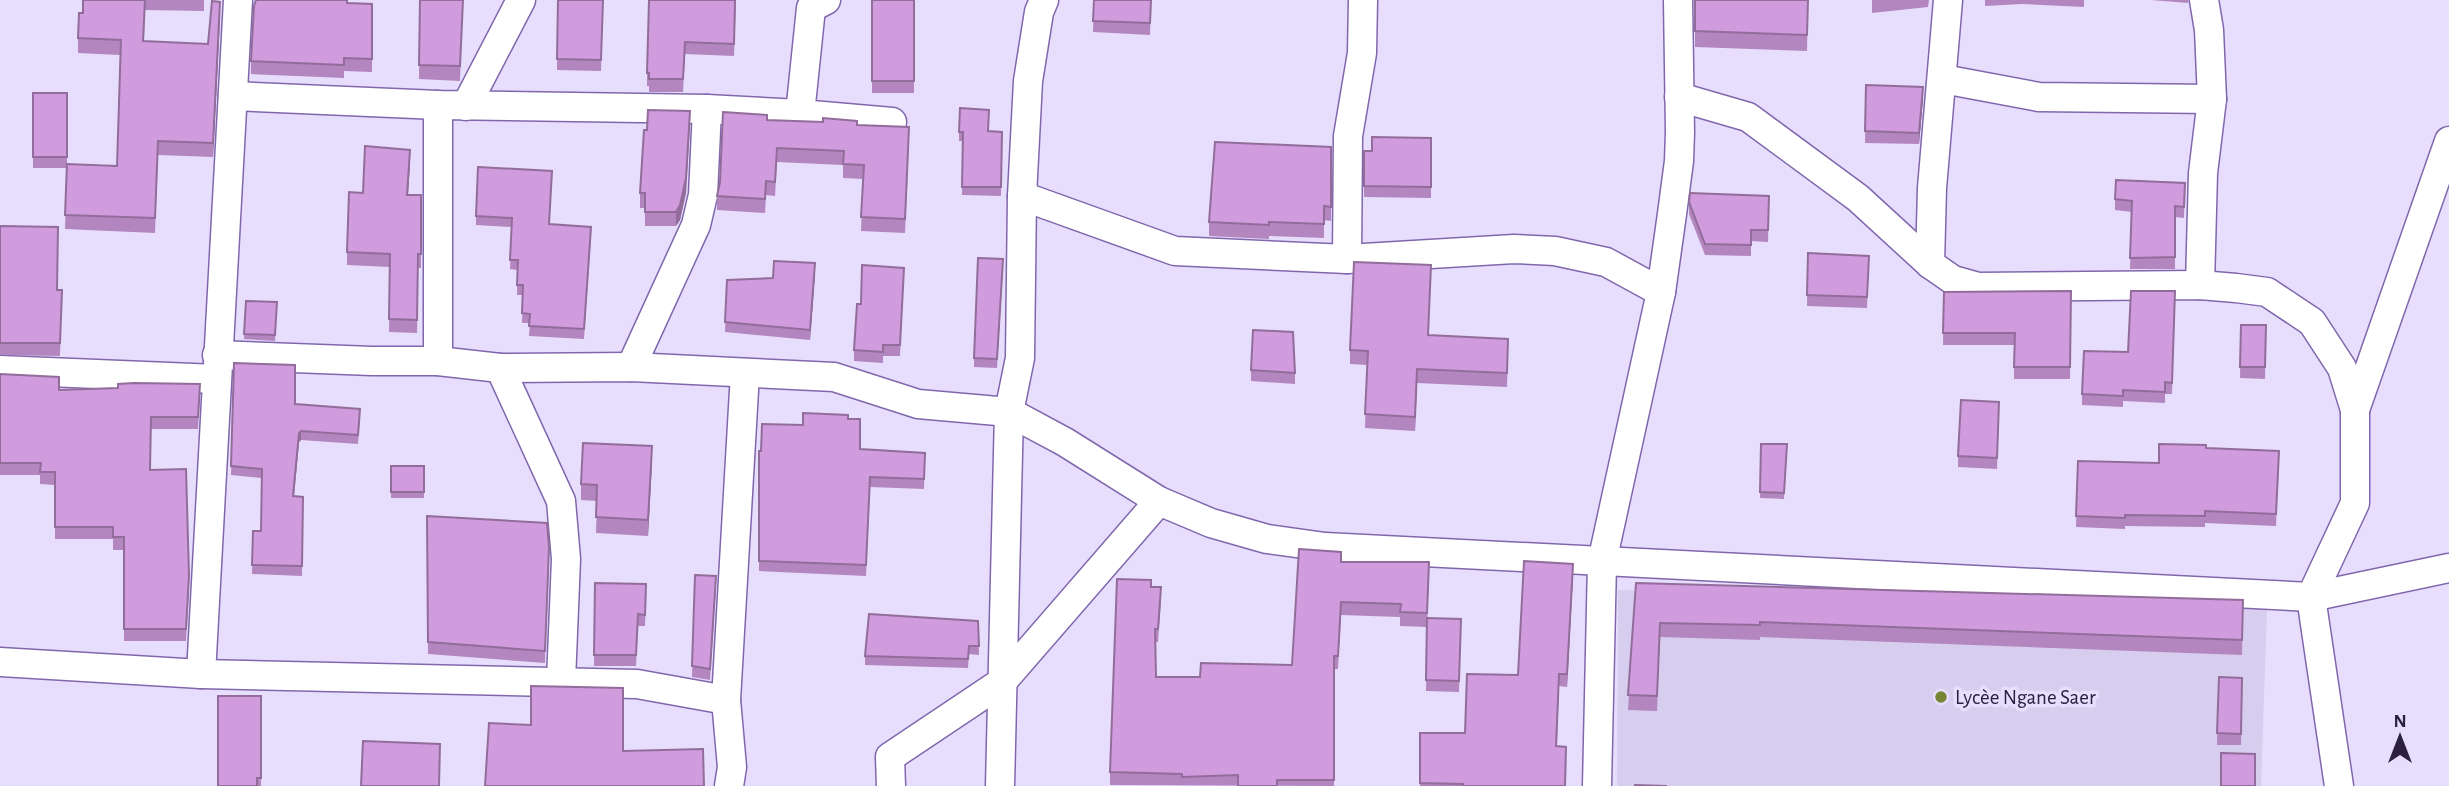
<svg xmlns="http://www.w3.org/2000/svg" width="2449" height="786" font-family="'Alegreya Sans',sans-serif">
<rect width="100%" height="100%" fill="#e7defd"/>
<path fill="#d7cdef" d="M1618,590L2267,609L2261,786H1617Z"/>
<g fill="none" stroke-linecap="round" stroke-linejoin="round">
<defs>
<g id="street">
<path d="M826,0L811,8L800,114L892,122"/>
<path d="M1943,79L2039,97L2212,99"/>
<path d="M233,96L438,105L707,109L800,114"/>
<path d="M1679,97L1748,117L1858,198L1930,264L1953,280L1978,287L2200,285L2236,288L2267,292L2312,322L2342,368L2355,410V503L2311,597L2339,786"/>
<path d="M466,106L521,0"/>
<path d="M1022,196L1175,251L1347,259L1348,136L1362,53L1363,0"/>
<path d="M1347,259L1514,249L1555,251L1606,262L1661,292"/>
<path d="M1930,264L1932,188L1948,0"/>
<path d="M2200,285L2203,173L2212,99L2209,30L2204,0"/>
<path d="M217,355L372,361H438L500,368L631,367L834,377L918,404L1009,412L1065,442L1159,501L1211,523L1267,539L1325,547L2311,597L2449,568"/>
<path d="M438,361V105"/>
<path d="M631,367L696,225L703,195L707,109"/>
<path d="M500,368L561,501L566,559L561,681"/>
<path d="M0,370L217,379"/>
<path d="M2355,410L2449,141"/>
<path d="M0,662L201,674L637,684L726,700"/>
<path d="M201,674L238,0"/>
<path d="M729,786L732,767L726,700L745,373"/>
<path d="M891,786L890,757L1002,682L1159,501"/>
<path d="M1000,786L1009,412L1020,358L1022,196L1028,81L1039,12L1044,0"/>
<path d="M1597,786L1602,562L1661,292L1672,214L1679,161L1680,132L1678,0"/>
</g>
</defs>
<use href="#street" stroke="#8067ad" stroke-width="31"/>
<use href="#street" stroke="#fff" stroke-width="28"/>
</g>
<g fill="#b386bf">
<path d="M83,0H204V11L145,10L144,41L208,44L220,17L213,157L158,155L155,233L65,229L67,168H33V93H67V164L117,166L120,55L78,53V38L83,13Z"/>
<path d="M420,0H463L460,81L419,79Z"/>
<path d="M558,0H603L601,71L557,70Z"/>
<path d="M736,0L734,56L685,54L683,92H649V86H647V73Z"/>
<rect x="872" y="0" width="42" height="93"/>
<path d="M1094,0H1151L1150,35L1093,32Z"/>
<path d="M1695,0H1808L1807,51L1695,47Z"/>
<path d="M1872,0H1929L1928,7L1872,13Z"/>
<path d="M1985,0H2084V7L2022,4L1985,6Z"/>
<path d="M2151,0H2188V3Z"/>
<path d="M347,3L372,4V72L344,71V78L251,74V61Z"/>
<path d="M1866,85L1923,98L1919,144L1865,143Z"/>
<path d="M767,120L857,125L909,142L905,233L861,231L863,179L843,178V165L777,162L775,196L766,195L765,213L717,210V196Z"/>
<path d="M690,126L686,193L680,220L676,226H645V208H640V193Z"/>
<path d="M988,131L1002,132L1001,196L962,195L963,141H959V132Z"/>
<path d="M1431,138V198L1364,197V151H1372Z"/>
<path d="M1331,147V221L1324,220V238L1269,236V239L1209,236V222Z"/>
<path d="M410,163L408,195H421V268H418L417,333L389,332L390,267L347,265V252Z"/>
<path d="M552,180L549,224L591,236L584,339L529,336L530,323H522L523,295H517V270L510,269L512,227L476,225V216Z"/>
<path d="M2185,183L2184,218L2175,217V269H2130L2132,212L2115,210V199Z"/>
<path d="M1769,196L1768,242L1751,241V256L1705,255L1689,214V202Z"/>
<path d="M0,226L57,290H62L60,356L0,355Z"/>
<path d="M1808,253L1869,256L1867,308L1807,306Z"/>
<path d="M904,268L900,356H883V363L854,361V350L861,304Z"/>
<path d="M1003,268L997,368L974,367V358Z"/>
<path d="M815,273L810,340L725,332L727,280L773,278Z"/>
<path d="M2071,291L2070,379H2014V345H1943L1944,292Z"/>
<path d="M2175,291L2172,394H2165V403L2123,401V407L2082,405V394L2128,352Z"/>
<path d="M246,301L277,302L275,341L244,339Z"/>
<path d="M2241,325H2266L2265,379L2240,378Z"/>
<path d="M1429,335L1508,353L1507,387L1417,383L1415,431L1365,428L1367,365L1350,364V350Z"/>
<path d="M234,363L295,404L360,418L358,444L301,440L299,442L294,496L303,497L302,576L252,574L253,531H261V478L231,475Z"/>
<path d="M1251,370L1295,373V384L1251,381Z"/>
<path d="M0,374L59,390L200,396L198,429H151L150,470L189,588L186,641H124V550H113V539H55V485L40,484V475H0Z"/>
<path d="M1999,413L1997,469L1958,467V456Z"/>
<path d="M848,419L860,449L925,453L924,489L870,487L866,576L759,571V451H761L803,425Z"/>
<path d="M1761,444L1787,450L1784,499L1760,498Z"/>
<path d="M2206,448L2279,462L2276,526L2205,523V527L2125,526V529L2076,527L2078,461L2159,463Z"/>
<path d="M652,462L648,536L596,533L597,501L581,500V484Z"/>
<rect x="391" y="466" width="33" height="32"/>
<path d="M427,516L547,523L545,663L428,654Z"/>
<path d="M1341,562L1429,575L1427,627L1400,626V617L1341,615L1338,669H1334V786L1110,785V772L1151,587L1161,601L1158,642H1155L1156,677H1200L1292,665Z"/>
<path d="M695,575L716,587L710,680L692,677Z"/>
<path d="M1573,576L1567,687L1559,686L1557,746L1565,786H1420V733H1465L1518,675Z"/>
<path d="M595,583L646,584L645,626H638L636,666H594Z"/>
<path d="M1636,583L2243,600L2242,655L1760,637V640L1660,637L1657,711L1628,710Z"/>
<path d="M1427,618L1461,619L1459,692L1426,691Z"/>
<path d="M978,621L979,655L969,654L968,668L865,665V656Z"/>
<path d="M2219,677L2242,678L2241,745H2217Z"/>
<path d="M261,696V786H218Z"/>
</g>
<g fill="#926d9b">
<path d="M220,2V17L213,157V143Z"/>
<path d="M1923,87V98L1919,144V133Z"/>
<path d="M690,111L686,193L680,220L676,226V212Z"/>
<path d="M410,150V163L407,208V195Z"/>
<path d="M815,263V273L810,340V330Z"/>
<path d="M1417,369V383L1415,431V417Z"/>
<path d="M301,431V440L299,442L293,506L299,433Z"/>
<path d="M652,446V462L648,536V520Z"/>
<path d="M1573,564V576L1567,687V674Z"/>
</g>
<g fill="#d09cde" stroke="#926d9b" stroke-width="2">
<path d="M83,0H145L143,41L208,44L212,1L220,2L213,143L158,141L155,218L65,215L67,164L117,166L121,40L78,38L79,13H83Z"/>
<path d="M256,0H347V3L372,4V59L344,58V65L251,61L254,6Z"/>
<path d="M420,0H463L460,66L419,65Z"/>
<path d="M558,0H603L601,60L557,59Z"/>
<path d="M649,0H735L734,44L685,42L683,79H649V73H647Z"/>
<rect x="872" y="0" width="42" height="81"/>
<path d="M1094,0H1151L1150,23L1093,21Z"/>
<path d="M1695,0H1808L1807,35L1695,31Z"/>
<path d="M1866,85L1923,87L1919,133L1865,131Z"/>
<rect x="33" y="93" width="34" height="64"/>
<path d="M960,108L989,110L988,131L1002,132L1001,187H962L963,132H959Z"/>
<path d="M648,110L690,111L686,178L680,205L676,212H645V193H640L644,130H647Z"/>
<path d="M723,112L767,115V120L823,122V118L857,121V125L909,127L905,219L861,217L864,165L843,164L844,151L777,148L775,182L766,181L765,199L717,196L720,182Z"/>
<path d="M1372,137L1431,138V187L1364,186V151H1372Z"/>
<path d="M1215,142L1331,147V207L1324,206V224L1269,222V225L1209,222Z"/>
<path d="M365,146L410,150L407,195H421V254H418L417,320L389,319L390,254L347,252L349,192L363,193Z"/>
<path d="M478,167L552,171L549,224L591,227L584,329L529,326L530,314L522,313L523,285H517L518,260H510L512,218L476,216Z"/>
<path d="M2116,180L2185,183L2184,207L2175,206V257L2130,258L2132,201L2115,199Z"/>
<path d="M1690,193L1769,196L1768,230H1751V245L1705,244L1689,202Z"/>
<path d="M0,226L58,227L57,290H62L60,343H0Z"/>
<path d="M1808,253L1869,256L1867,297L1807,295Z"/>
<path d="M978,258L1003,259L997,359L974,358Z"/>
<path d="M774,261L815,263L810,330L725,322L727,280L773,278Z"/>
<path d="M1354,262L1431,265L1428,335L1508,339L1507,373L1417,369L1415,417L1365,414L1368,351L1350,350Z"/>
<path d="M862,265L904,268L900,345H883V352L854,350L857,304H861Z"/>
<path d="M2071,291L2070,367H2014L2015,333H1943L1944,292Z"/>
<path d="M2131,291H2175L2172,383L2165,382V392L2123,390V396L2082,394L2084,351L2128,352Z"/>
<path d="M246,301L277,302L275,335L244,334Z"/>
<path d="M2241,325H2266L2265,367H2240Z"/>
<path d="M1253,330L1293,332L1295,373L1251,370Z"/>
<path d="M234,363L295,365V404L360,409L358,435L301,431L299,433L293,496L303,497L302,566L252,565L253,531H261L262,469L231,466Z"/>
<path d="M0,374L59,377V390L118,388V384L134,383L200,384L198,417H151L150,470L186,469L189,576L186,629H124V537H113V527H55V472H40L41,463H0Z"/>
<path d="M1961,400L1999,402L1997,458L1958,456Z"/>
<path d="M803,413L848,415V419H860V449L925,453L924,479L870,477L866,565L759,561V451H761L762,424L803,425Z"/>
<path d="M583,443L652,446L648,520L596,517L597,485L581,484Z"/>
<path d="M1761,444H1787L1784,493L1760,492Z"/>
<path d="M2159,444L2206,445V448L2279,451L2276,514L2205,511V516L2125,515V518L2076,516L2078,461L2159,463Z"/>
<rect x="391" y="466" width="33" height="26"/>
<path d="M427,516L547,523L549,547L545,651L428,642Z"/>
<path d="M1299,549L1341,552V562H1429L1427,613L1400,612L1401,604L1341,602L1338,656H1334V780H1277V786H1238V775L1182,777V774L1110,772L1117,579L1151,580V587H1161L1158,629H1155L1156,677H1200L1201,663L1292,665Z"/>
<path d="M1524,561L1573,564L1567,674H1559L1556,746L1566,747L1565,786H1463V784L1420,783V733H1465L1467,674L1518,675Z"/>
<path d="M695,575L716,576L710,669L692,666Z"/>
<path d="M595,583L646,584L645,615L638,614L636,655H594Z"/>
<path d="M1636,583L2243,600L2242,640L1760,622V625L1660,623L1657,696L1628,695Z"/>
<path d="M869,614L978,621L979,646H969L968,659L865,656Z"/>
<path d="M1427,618L1461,619L1459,681L1426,680Z"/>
<path d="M2219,677L2242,678L2241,734L2217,733Z"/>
<path d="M531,686L623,688V751L703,749L704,786H485L489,723L531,725Z"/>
<path d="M218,696H261V778H257V786H218Z"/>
<path d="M363,741L440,744L439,786H361Z"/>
<path d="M2221,753L2255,754V786H2221Z"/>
<path d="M1635,785L1667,786H1635Z"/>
</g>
<circle fill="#758534" stroke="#e7defd" stroke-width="2.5" cx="1941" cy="697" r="7"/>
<g text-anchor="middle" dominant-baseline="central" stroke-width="7" stroke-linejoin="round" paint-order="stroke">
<g font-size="21" fill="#2b203d" stroke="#e7defd" text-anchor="start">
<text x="1955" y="697">Lycèe Ngane Saer</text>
</g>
</g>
<g transform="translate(2400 737)" stroke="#e7defd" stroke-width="5" paint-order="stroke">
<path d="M0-5L12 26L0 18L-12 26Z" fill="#2b203d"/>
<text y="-10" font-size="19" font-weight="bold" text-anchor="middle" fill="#2b203d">N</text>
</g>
</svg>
